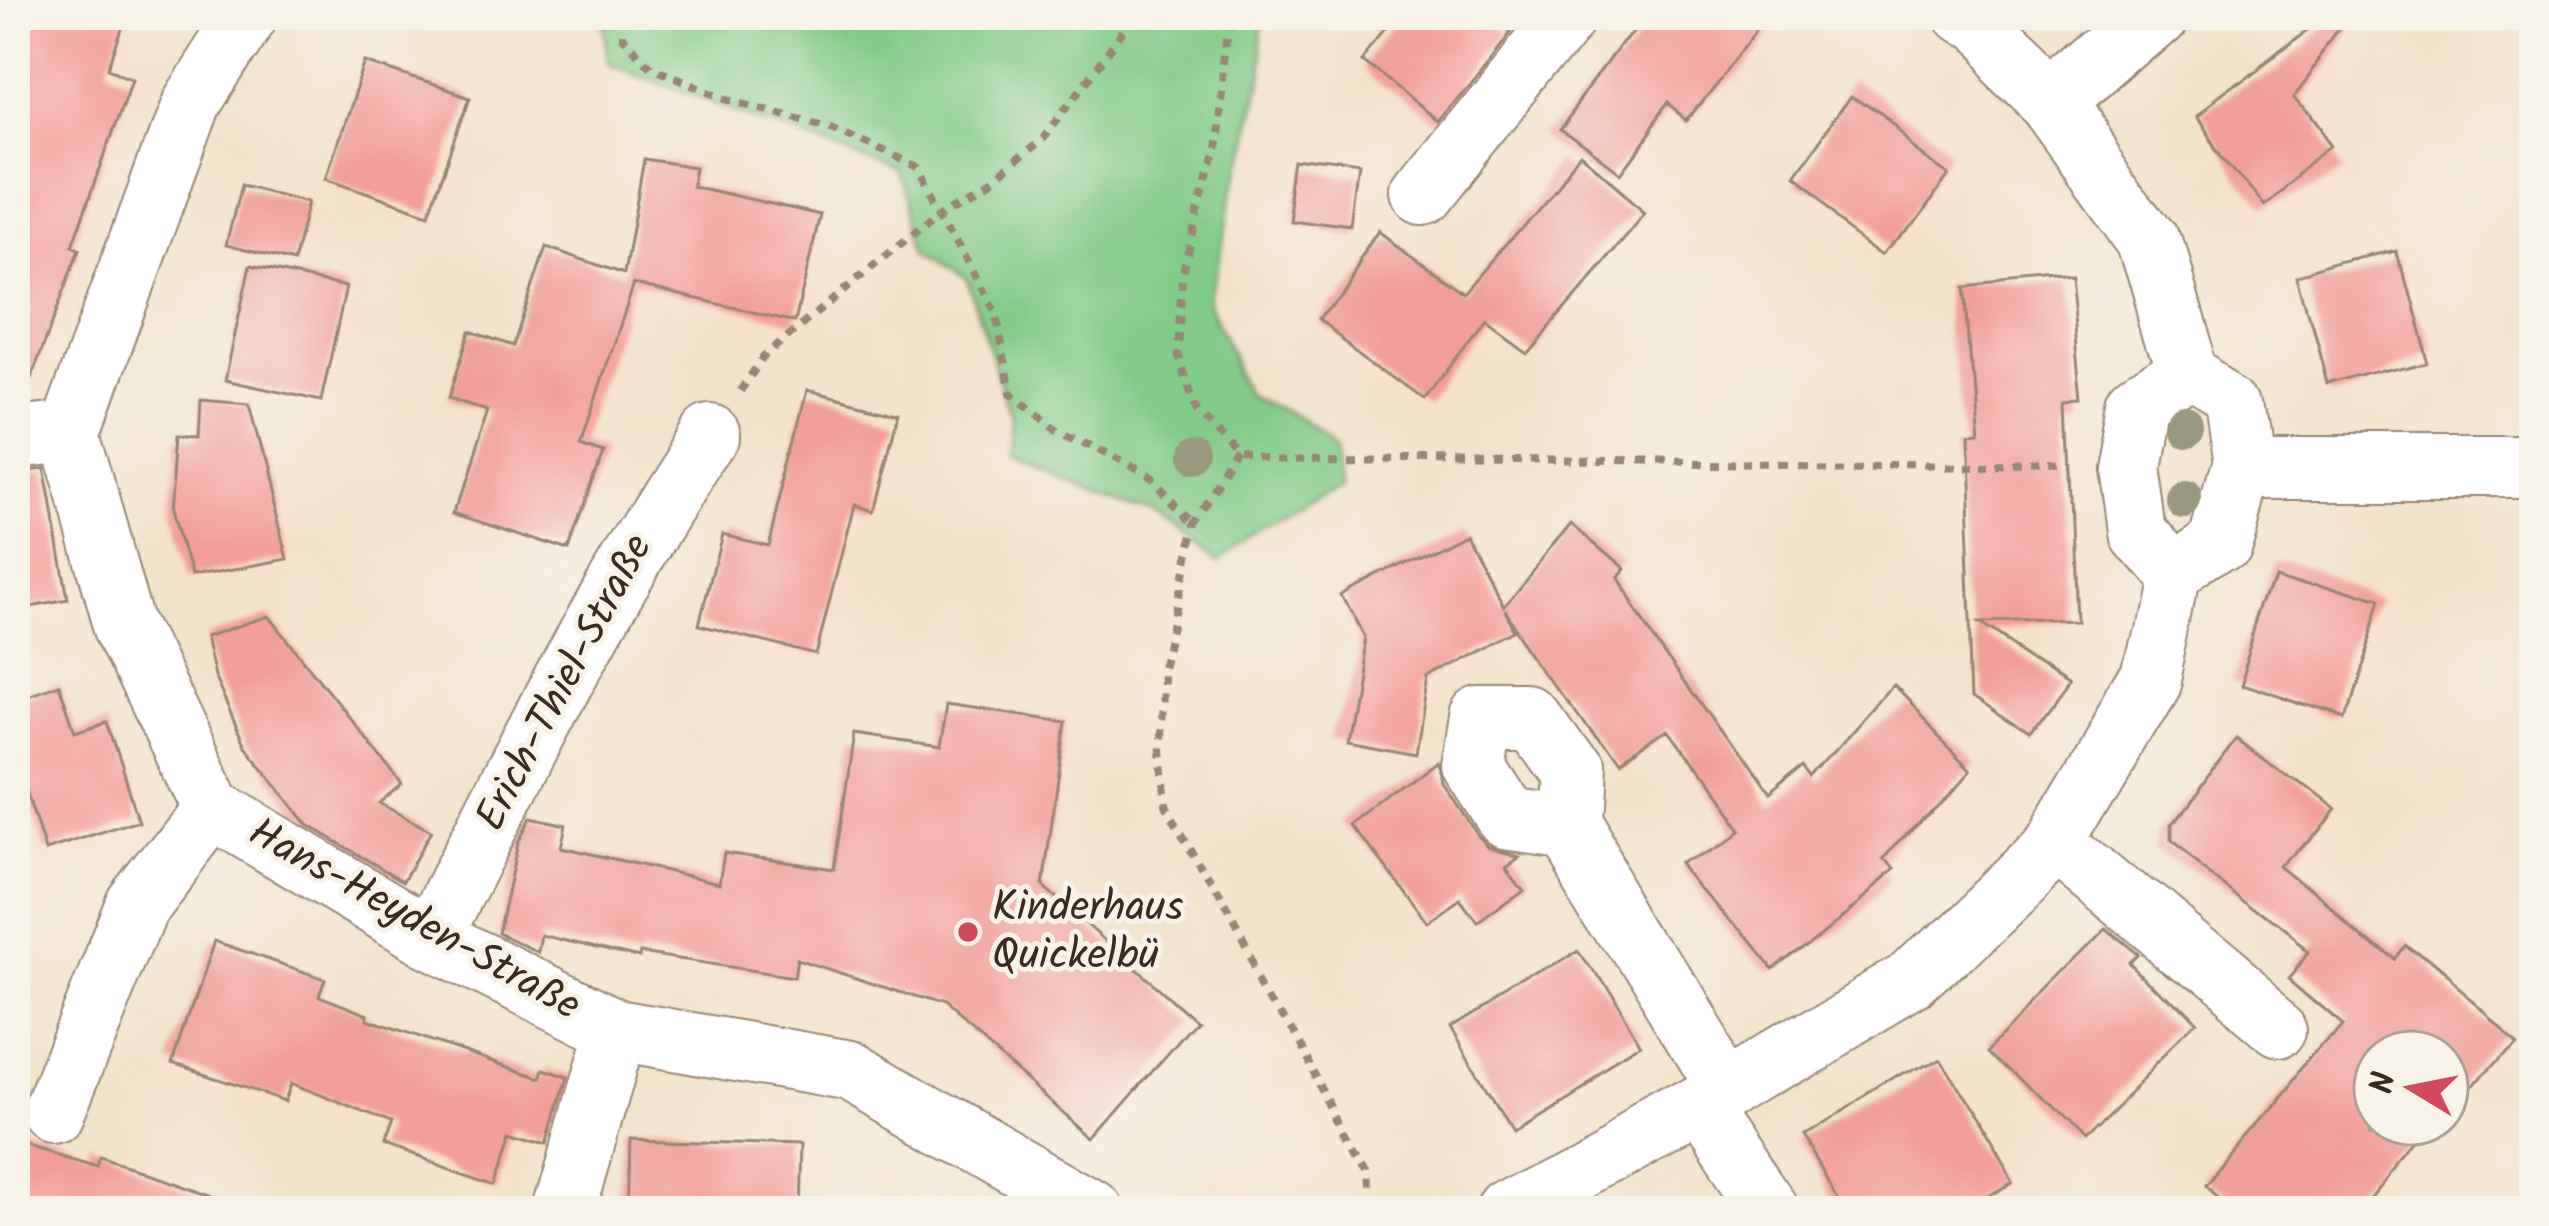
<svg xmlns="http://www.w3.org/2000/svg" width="2549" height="1226" font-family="Kalam,sans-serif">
<rect width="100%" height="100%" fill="#f7f3e8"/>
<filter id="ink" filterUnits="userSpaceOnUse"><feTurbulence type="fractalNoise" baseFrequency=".00833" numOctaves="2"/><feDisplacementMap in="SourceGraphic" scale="24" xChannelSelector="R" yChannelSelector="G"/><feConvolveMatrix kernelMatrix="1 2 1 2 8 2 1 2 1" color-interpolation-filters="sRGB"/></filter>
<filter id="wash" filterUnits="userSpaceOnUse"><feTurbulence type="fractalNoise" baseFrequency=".004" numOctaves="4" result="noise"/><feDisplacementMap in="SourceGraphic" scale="48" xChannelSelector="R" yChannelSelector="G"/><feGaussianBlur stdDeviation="2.7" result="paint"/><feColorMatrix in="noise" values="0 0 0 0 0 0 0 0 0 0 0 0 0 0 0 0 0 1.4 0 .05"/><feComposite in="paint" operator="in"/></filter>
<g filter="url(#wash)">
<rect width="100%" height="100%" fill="#f4e3cb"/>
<path fill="#82cb88" stroke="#5e7a53" stroke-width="3" d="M604,15H1260L1227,176L1210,306L1261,394L1333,438L1337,481L1222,558L1156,513L1006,455L1010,414L967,279L926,248L902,174L608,63Z"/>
<g id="blocks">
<g fill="#f19f98">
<path d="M30,15H128L109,68L132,77L73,246L80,249L22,402L15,403V57Z"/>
<path d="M1404,15H1489L1510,33L1438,122L1365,61Z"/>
<path d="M1647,15H1770L1686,120L1667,105L1617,172L1560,129Z"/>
<path d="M2330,15H2356L2294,94L2338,152L2263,207L2194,116Z"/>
<path d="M365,62L470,97L429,214L326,178Z"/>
<path d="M1852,96L1949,167L1887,252L1790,181Z"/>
<path d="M1579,156L1643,210L1525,348L1484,318L1425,400L1317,320L1380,232L1463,293Z"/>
<path d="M644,159L695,167L692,186L820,215L795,322L634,284L581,442L603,450L569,550L454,512L487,411L449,398L470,331L513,346L546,247L624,274Z"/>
<path d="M1302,165L1360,173L1352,229L1294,221Z"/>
<path d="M241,185L308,202L293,262L226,245Z"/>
<path d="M2397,251L2427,363L2329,389L2300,278Z"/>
<path d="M250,266L346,287L321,401L225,380Z"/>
<path d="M2070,278L2082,397L2067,398L2076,623L1980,626L2067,685L2032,734L1974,694L1963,432L1974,431L1962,289Z"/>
<path d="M807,390L898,413L873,510L854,504L816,655L699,625L722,534L768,545Z"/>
<path d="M201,400L249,404L288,559L191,577L173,509L179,434L199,435Z"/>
<path d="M45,469L68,600L15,610V472Z"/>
<path d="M1569,526L1622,571L1614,580L1768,799L1806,768L1814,778L1893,688L1970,765L1884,864L1893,875L1773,971L1688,865L1732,828L1667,736L1618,770L1505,609L1518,632L1428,679L1416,753L1345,740L1363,638L1342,597L1465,533L1503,605Z"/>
<path d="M2276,571L2379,604L2341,719L2239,685Z"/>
<path d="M269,616L402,784L379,803L431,831L403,881L308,825L245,746L214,676L205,637Z"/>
<path d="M59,684L75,731L107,721L139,821L45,851L15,755V699Z"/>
<path d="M946,704L1066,721L1043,886L1196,1021L1094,1139L942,1006L797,959L794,977L640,953L639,958L541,935L538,952L498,933L518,843L531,817L566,825L561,847L719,883L724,853L834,869L854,734L939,747Z"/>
<path d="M2236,735L2331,809L2286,867L2395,958L2404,946L2513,1037L2447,1115V1052H2375V1124H2433L2360,1211H2235L2204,1186L2343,1021L2289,975L2310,951L2168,842V824Z"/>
<path d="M1439,762L1444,784L1478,835L1488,845L1520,853L1507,862L1525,886L1477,921L1460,898L1427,922L1355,826Z"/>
<path d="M2106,929L2141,958L2134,965L2195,1028L2081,1140L1989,1046Z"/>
<path d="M214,941L325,979L319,996L368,1015L367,1019L541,1078L544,1069L568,1077L549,1142L514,1131L497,1184L383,1145L391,1123L291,1083L285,1101L173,1064Z"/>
<path d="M1579,949L1639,1048L1510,1126L1450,1028Z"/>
<path d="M1936,1056L2013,1184L1967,1211H1848L1803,1137Z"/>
<path d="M631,1140L799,1145L797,1211H629Z"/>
<path d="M15,1142L98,1167L101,1157L235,1203L234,1211H15Z"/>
</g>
</g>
</g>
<g filter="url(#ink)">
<use href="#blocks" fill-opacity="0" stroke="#988674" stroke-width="3"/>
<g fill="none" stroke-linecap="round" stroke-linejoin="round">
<defs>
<g id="street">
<path d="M247,15L191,102L70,432L124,624L212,808L431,938L617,1030L851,1071L1093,1211"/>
<path d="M1954,15L1970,25L2051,103L2148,237L2188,375"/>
<path d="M2051,103L2152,15"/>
<path d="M1423,195L1568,15"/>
<path d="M2188,375L2232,401L2242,468L2220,545L2173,575L2135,530L2126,466L2137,407Z"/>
<path d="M15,438L70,432"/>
<path d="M2242,468H2534"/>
<path d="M1567,825L1506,816L1473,765L1481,718H1532L1570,771L1567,825L1729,1090"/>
<path d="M2055,841L2278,1028"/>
<path d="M431,938C517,766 603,595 710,435"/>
<path d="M1699,1107L1769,1211"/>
<path d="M53,1113L137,905L212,808"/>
<path d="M565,1211L617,1030"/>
<path d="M1507,1211L1699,1107L1911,980L2055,841L2151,680L2173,575"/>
</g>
</defs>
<use href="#street" stroke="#988674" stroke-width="64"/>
<g stroke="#988674" stroke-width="8" stroke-dasharray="9 9" stroke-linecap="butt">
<path d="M622,15V37L651,67L732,100L828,126L919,167L996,312L1011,393L1057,430L1151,481L1196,523"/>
<path d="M775,15C855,29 931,39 1011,15"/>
<path d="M1229,15L1214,151L1182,277L1178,354L1197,411L1237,457L2070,466"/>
<path d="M740,391L764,356L943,209L991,181L1043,139L1135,15"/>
<path d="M1237,457L1196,523L1162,668L1161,750L1166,805L1369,1171L1371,1211"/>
</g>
<use href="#street" stroke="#fff" stroke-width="60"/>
</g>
<g fill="#9a987d">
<circle cx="2182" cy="432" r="18"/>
<circle cx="1192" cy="459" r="18"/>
<circle cx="2185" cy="501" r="18"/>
</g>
</g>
<circle fill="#d1495b" stroke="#f7f3e8" stroke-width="4.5" cx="968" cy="932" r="12"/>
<g text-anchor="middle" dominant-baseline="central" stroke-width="10" stroke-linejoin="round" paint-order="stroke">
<g font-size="42" fill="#3b2a1e" stroke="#f7f3e8">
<text transform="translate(565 683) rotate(-62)">Erich-Thiel-Straße</text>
<text transform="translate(414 920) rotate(29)">Hans-Heyden-Straße</text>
</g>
<g font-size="42" fill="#3b2a1e" stroke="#f7f3e8" text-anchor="start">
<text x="992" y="908">Kinderhaus<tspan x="992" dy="48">Quickelbü</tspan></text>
</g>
</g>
<rect width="2549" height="1226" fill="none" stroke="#f7f3e8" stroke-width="60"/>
<g transform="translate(2411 1088) rotate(280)"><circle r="57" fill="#f7f3e8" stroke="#aca397" stroke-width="3"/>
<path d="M0-9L21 45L0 30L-21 45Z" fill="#d1495b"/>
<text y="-18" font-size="33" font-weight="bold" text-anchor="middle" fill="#3b2a1e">N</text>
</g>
</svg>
